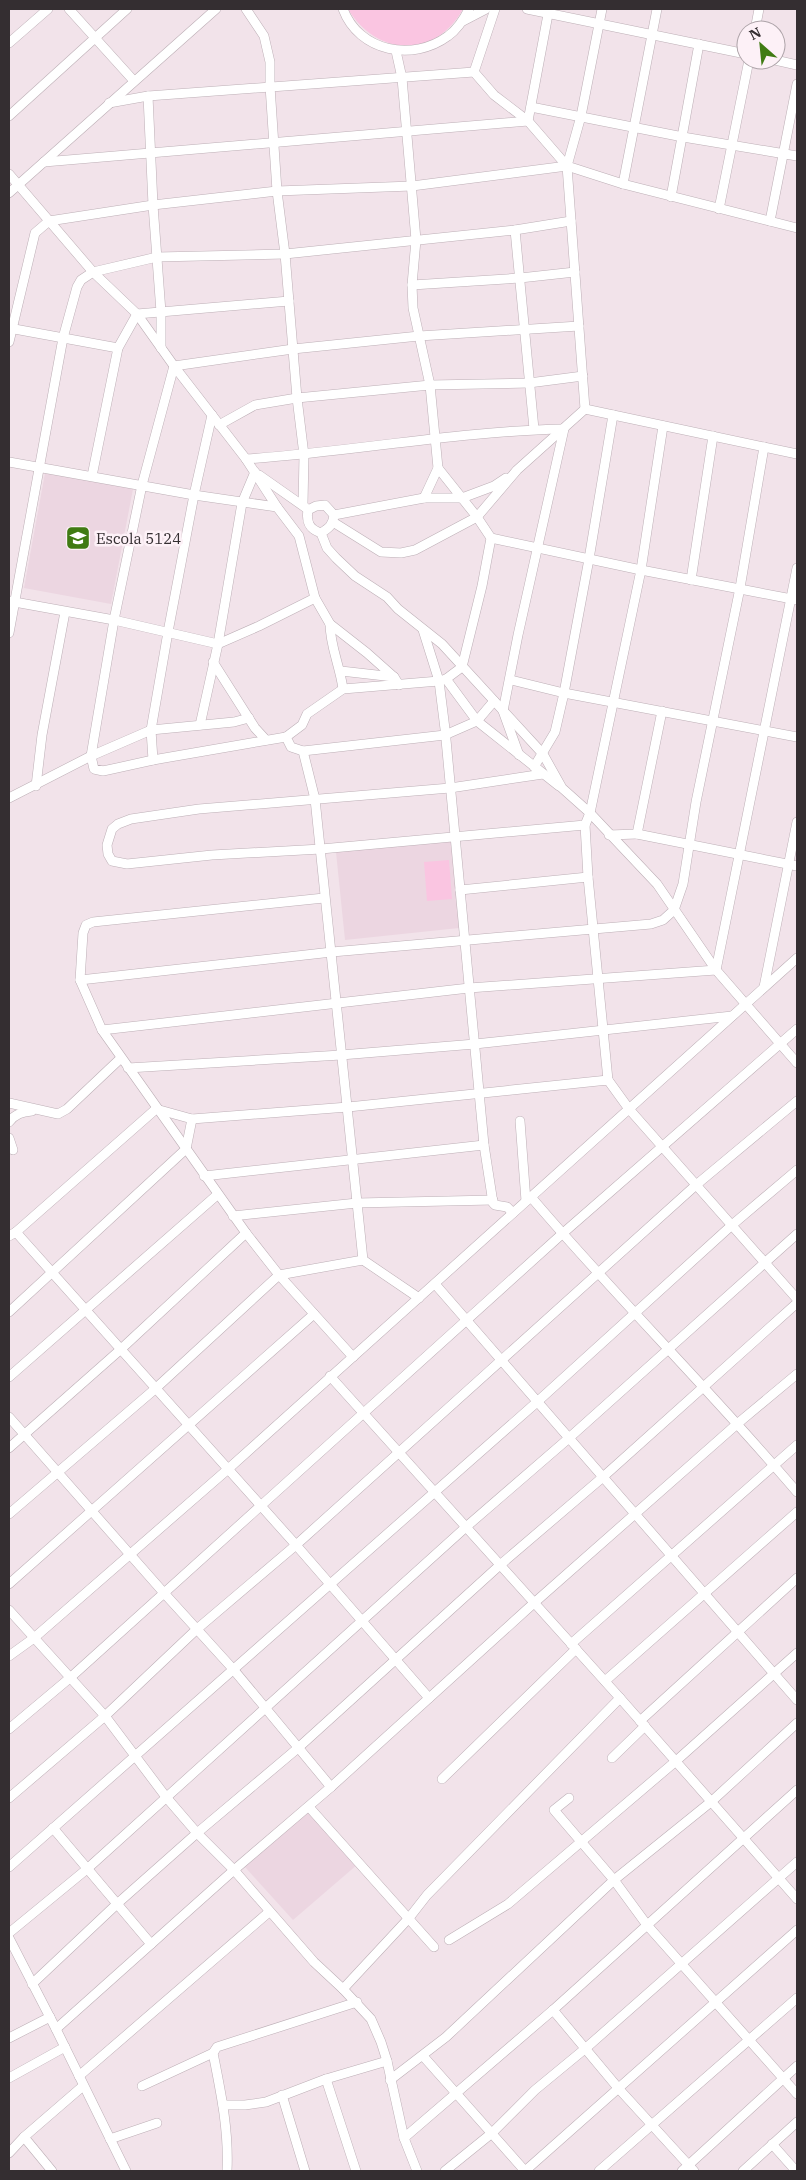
<svg xmlns="http://www.w3.org/2000/svg" width="806" height="2180" font-family="'IBM Plex Serif',serif">
<rect width="100%" height="100%" fill="#f2e3ea"/>
<g fill="#ecd6e1">
<path d="M45,473L133,489L111,604L24,588Z"/>
<path d="M451,840L459,928L345,940L336,852Z"/>
<path d="M310,1811L358,1864L293,1920L245,1867Z"/>
</g>
<g fill="#fac5e1">
<path d="M348,9H463C435,59 377,57 348,9Z"/>
<path d="M449,860L452,899L427,901L424,862Z"/>
</g>
<g fill="none" stroke-linecap="round" stroke-linejoin="round">
<defs>
<g id="minor">
<path d="M69,9L134,81"/>
<path d="M246,9L264,36L270,62V86L277,191L285,254L297,398L304,455L303,504"/>
<path d="M343,9C359,52 413,62 448,36C458,29 464,19 469,9"/>
<path d="M527,9L746,54"/>
<path d="M463,21L486,9"/>
<path d="M755,30L759,9"/>
<path d="M9,43L48,9"/>
<path d="M396,51L402,78L416,240L412,285L413,308L430,385L438,468L424,498"/>
<path d="M775,60L797,65"/>
<path d="M474,72L494,95L528,121L567,166"/>
<path d="M474,72L495,9"/>
<path d="M148,96L153,205L161,312V348"/>
<path d="M109,103L148,96L474,72"/>
<path d="M531,107L683,137L797,156"/>
<path d="M9,116L127,9"/>
<path d="M44,162L528,121L549,9"/>
<path d="M9,174L93,272L137,314L174,366L246,459L277,507L299,536L315,598L330,624L367,653L394,677L399,685"/>
<path d="M623,184L657,9"/>
<path d="M9,193L216,9"/>
<path d="M671,197L699,44"/>
<path d="M719,209L749,60"/>
<path d="M770,221L797,84"/>
<path d="M515,230L534,429"/>
<path d="M412,285L520,278L575,272"/>
<path d="M9,328L118,348"/>
<path d="M9,342L35,233L49,221L153,205L277,191L412,186L567,166L623,184L797,228"/>
<path d="M585,409L567,166L581,116L602,9"/>
<path d="M585,409L797,454"/>
<path d="M219,425L255,405L297,398L430,385L529,383L583,376"/>
<path d="M246,459C352,452 457,431 564,429L518,635L503,711L519,755"/>
<path d="M9,462L194,495L277,507"/>
<path d="M259,475L306,508"/>
<path d="M92,476L118,348L137,314L289,301"/>
<path d="M334,515L424,498H462L494,486L506,478"/>
<path d="M333,522L381,552L401,553L415,550L477,517L517,470L585,409"/>
<path d="M321,533C329,528 333,525 334,515L325,505L316,506L308,510C306,522 309,529 321,533L327,548L336,558L355,576L387,597L398,609L442,644L543,754L562,788L590,813L657,884L716,970L797,1063"/>
<path d="M491,538L641,570L797,600"/>
<path d="M691,580L713,436"/>
<path d="M9,601L114,620L218,644L259,626L315,598"/>
<path d="M330,624C330,646 340,666 343,689"/>
<path d="M423,630L439,681L445,729L484,1145L493,1203L495,1205L507,1207L513,1213"/>
<path d="M9,633L63,338L77,287L81,280L93,272L157,257L285,254L515,230L571,221"/>
<path d="M213,662L255,728L266,740"/>
<path d="M341,671L394,677"/>
<path d="M446,679L477,721L559,786"/>
<path d="M511,680L564,693L797,737"/>
<path d="M200,725L218,644L242,503L255,472"/>
<path d="M286,737L153,760L103,771L94,769L91,756L114,620L142,485L174,366L293,349L419,336L579,326"/>
<path d="M303,751L445,735L477,721L494,701"/>
<path d="M153,760L151,730L168,632L194,495L212,415"/>
<path d="M534,767L555,732L564,693L589,559L613,415"/>
<path d="M543,774L450,788L199,809L131,819L118,824L112,829L107,845L108,854L112,861L127,864L212,855L321,849L585,825L590,813L641,570L663,426"/>
<path d="M36,786L42,735L65,612"/>
<path d="M9,798L91,756L151,730L234,722L249,718"/>
<path d="M585,825L588,877L608,1080"/>
<path d="M637,834L797,866"/>
<path d="M609,835L637,834L662,711"/>
<path d="M460,890L588,877"/>
<path d="M324,898L93,922L86,925L83,933L80,980L102,1030L246,1233L279,1275L353,1357"/>
<path d="M80,980L332,952L651,924L663,920L674,910L683,884L696,802L740,588L764,447"/>
<path d="M764,987L797,822"/>
<path d="M102,1030L469,988L716,970L797,568"/>
<path d="M128,1068L341,1055L475,1044L732,1016"/>
<path d="M9,1103L58,1114L67,1109L121,1058"/>
<path d="M520,1121L526,1201"/>
<path d="M9,1122C15,1114 22,1112 32,1111"/>
<path d="M9,1138L13,1150"/>
<path d="M204,1176L484,1145"/>
<path d="M531,1197C617,1298 711,1391 797,1492"/>
<path d="M233,1216L357,1203L493,1200"/>
<path d="M16,1232L156,1109L192,1119L348,1107L608,1080L629,1109L797,1299"/>
<path d="M9,1236L16,1232L23,1240L296,1545L429,1698"/>
<path d="M435,1284L797,1700"/>
<path d="M419,1298L363,1260L315,799L303,751L291,747L286,737L302,725L307,714L343,689L439,681L446,679L462,667L482,586L491,538L477,517L438,468"/>
<path d="M9,1312L186,1149L192,1119"/>
<path d="M330,1376L620,1698L797,1899"/>
<path d="M9,1377L217,1195"/>
<path d="M9,1417L164,1593L233,1669L331,1787"/>
<path d="M9,1448L120,1350L246,1233"/>
<path d="M9,1514L155,1389L279,1275L363,1260"/>
<path d="M9,1584L314,1314"/>
<path d="M9,1610L105,1716L166,1797L197,1833L234,1870L314,1962L343,1989L409,1918L427,1895L620,1698"/>
<path d="M571,1644L797,1445"/>
<path d="M9,1656L34,1638L227,1470L797,958"/>
<path d="M605,1681L797,1512"/>
<path d="M640,1721L797,1578"/>
<path d="M9,1729L71,1677L562,1234L797,1029"/>
<path d="M612,1758L645,1726"/>
<path d="M442,1779L576,1649"/>
<path d="M9,1798L105,1716L197,1629L296,1545L696,1185L797,1101"/>
<path d="M569,1798L554,1810L614,1880L647,1925L797,2094"/>
<path d="M309,1807L434,1947"/>
<path d="M53,1828L151,1944"/>
<path d="M9,1867L537,1402L732,1225L797,1170"/>
<path d="M9,1933L87,1869L466,1527L569,1438L797,1234"/>
<path d="M9,1938L56,2029L126,2171"/>
<path d="M449,1940L508,1904L676,1761L797,1653"/>
<path d="M32,1984L118,1903L197,1833L298,1748L500,1565L603,1477L797,1303"/>
<path d="M343,1989L371,2019L381,2042L387,2061L404,2138L417,2171"/>
<path d="M553,2010L619,2089L694,2171"/>
<path d="M56,2029L234,1870L331,1787L534,1603L737,1424L797,1374"/>
<path d="M9,2038L50,2017"/>
<path d="M423,2056L525,2171"/>
<path d="M79,2076L269,1912"/>
<path d="M9,2078L65,2047"/>
<path d="M326,2079L356,2171"/>
<path d="M390,2080L446,2037L614,1880L712,1801L797,1723"/>
<path d="M142,2086L213,2053"/>
<path d="M282,2095L305,2171"/>
<path d="M223,2105H245L266,2102L326,2079L387,2061"/>
<path d="M24,2137L52,2171"/>
<path d="M404,2138L553,2010L797,1790"/>
<path d="M110,2139L157,2123"/>
<path d="M772,2144L796,2171"/>
<path d="M9,2153L24,2137L83,2086"/>
<path d="M227,2171C229,2131 221,2093 213,2053L217,2047L357,2002"/>
<path d="M445,2171L492,2133L535,2090L586,2048L797,1862"/>
<path d="M525,2171L797,1930"/>
<path d="M599,2171L797,1998"/>
<path d="M682,2171L797,2066"/>
<path d="M743,2171L797,2122"/>
</g>
</defs>
<use href="#minor" stroke="#bdafb6" stroke-width="10"/>
<use href="#minor" stroke="#fff" stroke-width="9"/>
</g>
<defs>
<symbol id="school-square" viewBox="-11 -11 22 22"><rect x="-9" y="-9" width="18" height="18" rx="4" fill="#407b13" stroke="#fdf1f7"/><path d="M0-5L7-2L0 1L-7-2ZM-4 1L0 2.5L4 1V4Q0 6-4 4Z" fill="#fff"/></symbol>
</defs>
<g fill-rule="evenodd">
<use href="#school-square" x="64" y="524" width="28" height="28"/>
</g>
<g text-anchor="middle" dominant-baseline="central" stroke-width="5" stroke-linejoin="round" paint-order="stroke">
<g font-size="15" fill="#342e31" stroke="#fdf1f7" text-anchor="start">
<text x="96" y="538">Escola 5124</text>
</g>
</g>
<rect width="806" height="2180" fill="none" stroke="#342e31" stroke-width="20"/>
<g transform="translate(761 45) rotate(333)"><circle r="24" fill="#fdf1f7" stroke="#ada3a8"/>
<path d="M0-4L9 19L0 12L-9 19Z" fill="#407b13"/>
<text y="-8" font-size="14" font-weight="bold" text-anchor="middle" fill="#342e31">N</text>
</g>
</svg>
